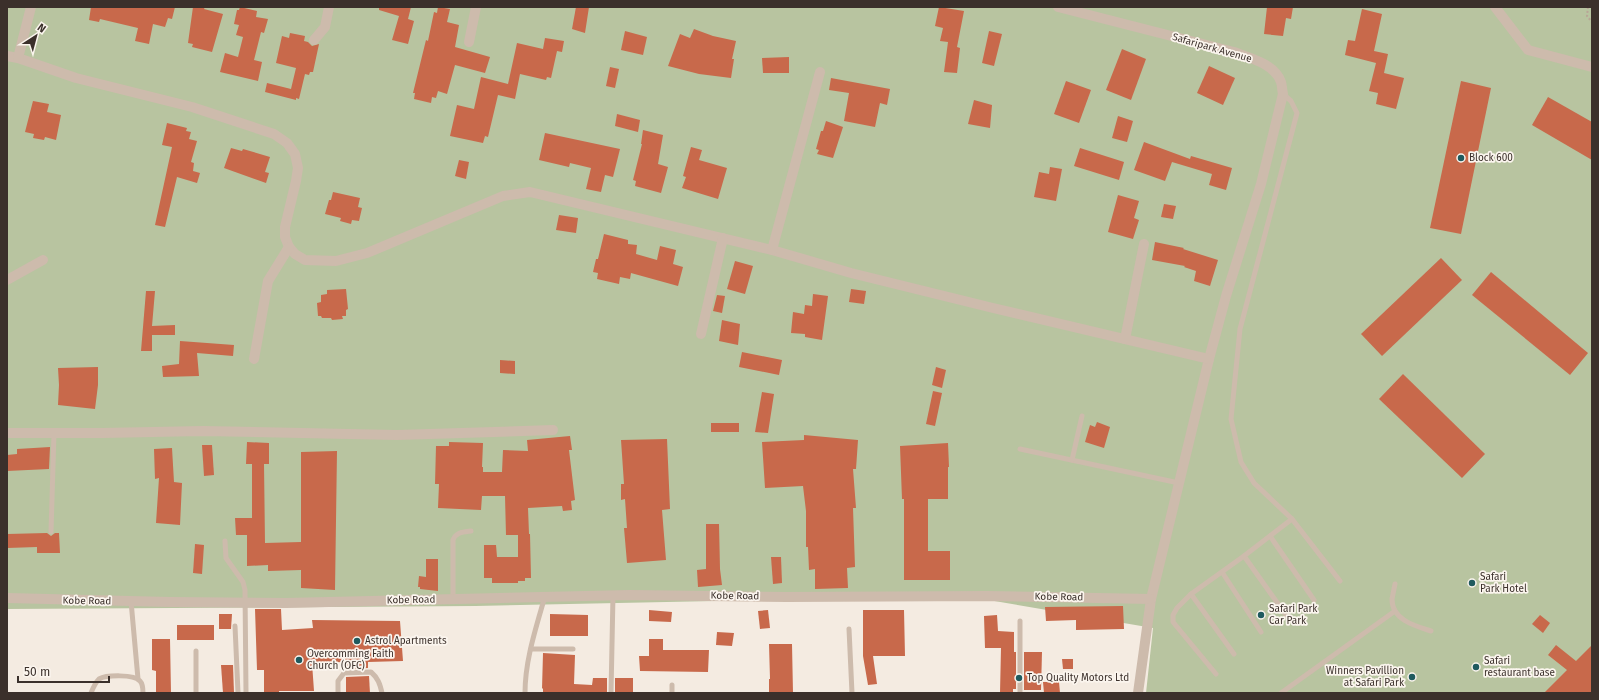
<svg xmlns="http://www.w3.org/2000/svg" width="1599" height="700" font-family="'Fira Sans',sans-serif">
<rect width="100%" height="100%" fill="#f4ebe1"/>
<path fill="#b8c4a0" d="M7,7H1592V693H1146L1153,628L965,596L475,606L7,609Z"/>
<g fill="#c8694b">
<path d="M91,7H175L172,19L168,18L165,27L153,24L149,44L135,41L138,28L100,19L99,22L89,20Z"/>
<path d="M193,7H205L204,9L223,14L212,52L192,47L193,44L188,43Z"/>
<path d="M240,7L257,11L256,17L268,19L264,33L261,32L254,60L262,62L258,81L220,72L225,53L238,57L243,37L236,35L239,25L234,24L237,10H239Z"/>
<path d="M379,7H411L408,19L414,21L408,44L392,40L399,16L379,10Z"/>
<path d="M438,7L450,9L447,22L459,25L455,47L490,57L485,73L455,65L447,94L438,91L436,98L432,97L431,103L414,99L415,93H413L426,40L428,41L434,12L437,13Z"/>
<path d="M576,7H589L585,33L572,29Z"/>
<path d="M939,7L964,11L957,47L960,48L957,73L944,72L948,42L940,41L943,28L935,26Z"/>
<path d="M1267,7H1293L1291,19L1286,18L1283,36L1264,34Z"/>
<path d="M1362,9L1382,14L1374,51L1388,54L1384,73L1404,78L1396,109L1376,104L1378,93L1369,91L1376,63L1345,55L1348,40L1355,41Z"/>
<path d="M694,29L713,36L736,41L732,59H734L731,78L699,74L668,66L680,34L690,38Z"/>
<path d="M625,31L647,37L643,55L621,50Z"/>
<path d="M989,31L1002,34L994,66L982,63Z"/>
<path d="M290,33L305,36L304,41L308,42L312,46L319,44L313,72H310L309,75L305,74L299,99L296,98V100L265,92L267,83L291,89L296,68L276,63L282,36L289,38Z"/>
<path d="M545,38L564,41L562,52L557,51L551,78L547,77L546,80L520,74L515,99L498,95L488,137L485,136L483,143L450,136L457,105L474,109L481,77L508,84L517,43L543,49Z"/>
<path d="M1122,49L1146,59L1131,100L1106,90Z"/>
<path d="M789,57V73H763L762,58Z"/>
<path d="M1209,66L1235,78L1223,105L1197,93Z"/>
<path d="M610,67L619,69L615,88L606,86Z"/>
<path d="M831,78L890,89L887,105L880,103L875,127L844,121L849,93L829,90Z"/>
<path d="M1066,81L1091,90L1079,123L1054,114Z"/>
<path d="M1461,81L1491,88L1461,234L1430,228Z"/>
<path d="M1548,97L1592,122V160L1532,125Z"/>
<path d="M974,100L992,105L990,128L968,124Z"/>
<path d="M33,101L49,104L47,112L61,115L56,140L45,137L44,140L33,138L34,134L25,132Z"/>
<path d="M617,114L640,120L638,132L615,126Z"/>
<path d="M1118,116L1133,121L1127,142L1112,138Z"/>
<path d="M826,121L843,127L833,158L817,154L819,150L816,149L821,131H823Z"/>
<path d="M167,123L187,128L186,131L191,132L189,139L197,141L191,162L194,163L193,171L200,173L197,183L177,177L165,227L155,225L172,147L162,145Z"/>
<path d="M643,130L663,135L658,164L668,167L661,193L635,186L636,181L633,180L642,144H641Z"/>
<path d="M545,133L620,149L613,177L605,175L601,192L586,189L591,168L570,163L569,167L539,160Z"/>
<path d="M1144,142L1190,159L1191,156L1232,168L1226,190L1209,185L1212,174L1172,162L1165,181L1134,170Z"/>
<path d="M691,147L702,150L699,160L727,168L718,199L682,188L686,177L683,176Z"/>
<path d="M231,148L242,151L243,149L270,157L265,172L269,173L266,183L224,168Z"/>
<path d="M1080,148L1124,162L1119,180L1074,166Z"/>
<path d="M459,160L469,162L466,179L455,176Z"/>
<path d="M1050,167L1062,169L1056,201L1034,197L1039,172L1049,174Z"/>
<path d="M333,192L360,198L358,207L362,208L359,221L352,220L351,224L340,221L341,218L325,214L329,200H331Z"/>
<path d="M1118,195L1139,201L1134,218L1139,220L1133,239L1108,232Z"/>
<path d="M1164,204L1176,206L1173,219L1161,217Z"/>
<path d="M559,215L578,218L576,233L556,230Z"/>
<path d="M604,234L628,240V244L637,245L636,254L657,260L660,246L676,250L673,264L683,267L678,286L631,273L630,279L620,277L619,284L597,279L598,273L593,272L596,259H598Z"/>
<path d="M1155,242L1184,248L1183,249L1218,260L1210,286L1194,281L1196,271L1184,267L1185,266L1152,260Z"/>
<path d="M1441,258L1462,280L1382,356L1361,334Z"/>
<path d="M735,261L753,266L745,294L727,289Z"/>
<path d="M1491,272L1588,353L1570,375L1472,295Z"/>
<path d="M346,289L348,309L346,310V316H342L343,319L332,320L331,318H322L321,316H318L317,303L321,302V295L327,294V290Z"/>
<path d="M851,289L866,291L864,304L849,302Z"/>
<path d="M146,291H155L152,326L175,325V335H152V351H141Z"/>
<path d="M813,294L828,296L822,340L805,337V334L791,333L793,312L804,314L805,305L812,306Z"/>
<path d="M717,295L725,296L722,313L713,311Z"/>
<path d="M722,320L740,324L738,345L719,341Z"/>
<path d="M180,341L234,345L233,356L197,353L199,376L163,377L162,366L179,364Z"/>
<path d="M742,352L782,360L779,375L739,367Z"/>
<path d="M500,360L515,361V374L500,373Z"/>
<path d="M98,367V385L95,409L58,405L59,385L58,368Z"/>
<path d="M936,367L946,370L942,388L932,385Z"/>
<path d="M1403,374L1485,454L1462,478L1379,399Z"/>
<path d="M933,391L942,393L935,426L926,424Z"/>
<path d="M762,392L774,394L768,433L755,432Z"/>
<path d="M1097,422L1110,427L1104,448L1085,442L1090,425L1095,427Z"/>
<rect x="711" y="423" width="28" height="9"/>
<path d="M804,435L858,440L856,469H853L856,508H853L855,567L847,568L848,588L815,589V569L809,570L808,547H806V511L803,486L765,488L762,442L804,440Z"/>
<path d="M570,436L572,450H569L575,500L571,501L572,510L563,511L562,506L528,508L529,534H530L531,578H525V581H518V583H492V578H484V545H496L497,557H518V535H506L505,496H482L481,510L438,508L439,484H435L436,446H449V442L483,443L482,467H483V472H502L503,450L528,451L527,440Z"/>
<path d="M667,439L670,509L662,510L666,560L627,563L624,528H627L625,499L621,500V484H624L621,440Z"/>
<path d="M247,442L269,443V464H264L265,543L301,542V452L337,451L335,590L301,588V570L268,571V565L247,566V535H236L235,518H252V464H246Z"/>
<path d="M948,443L949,467H948V499H928V551H950V580H904V499H902L900,446Z"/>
<path d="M202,445H212L214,475L204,476Z"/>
<path d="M50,447L49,469L7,471V455L17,454V449Z"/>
<path d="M172,448L174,482L182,483L180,525L156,523L159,478L155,479L154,449Z"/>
<path d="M706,524H719L720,569L722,585L698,587L697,570L706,569Z"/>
<path d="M47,533L51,536L55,533H59L60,553H37V547L7,548V534Z"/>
<path d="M195,544L204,545L202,574L193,573Z"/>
<path d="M771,557H781L782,583L773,584Z"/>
<path d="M426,559H438V591L420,589V587H418L419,576L426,577Z"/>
<path d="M1123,606L1124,629L1076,630V620L1046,621L1045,607Z"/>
<path d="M255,609H281L282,630L313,628L312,620L400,621L403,661L368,662V668L344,669V662L312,663L314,691H279V693H264V670H257Z"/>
<path d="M649,610L672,612L671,622L649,621Z"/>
<path d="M768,610L770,628L760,629L758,611Z"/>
<path d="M863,610H904L905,656H873L877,684L868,685L863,656Z"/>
<path d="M219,614H232L231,629H219Z"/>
<path d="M550,614L588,615V636H550Z"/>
<path d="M997,615L998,631L1014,632V652H1016V689H1013V693H1000L1001,648H985L984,616Z"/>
<path d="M1540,615L1550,623L1543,633L1532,624Z"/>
<rect x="177" y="625" width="37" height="15"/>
<path d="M717,632L734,633L732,646L716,645Z"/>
<path d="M152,639H170L171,693H156V671L152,670Z"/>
<path d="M649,639H663V650H709L708,672L640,671L639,656H649Z"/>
<path d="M769,644H792L793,693H769V679H770Z"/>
<path d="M1556,645L1576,661L1592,645V693H1544L1567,670L1548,655Z"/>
<path d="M1024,652H1042L1041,690H1024Z"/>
<path d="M543,653L575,655L574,684L592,685L593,678H607V693H543V688L542,689Z"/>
<path d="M1062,659H1073V669H1063Z"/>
<path d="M221,665H233L234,693H223Z"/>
<path d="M369,676L370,693H346V677Z"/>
<rect x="615" y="678" width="18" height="15"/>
<path d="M1043,682H1059L1060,693H1044Z"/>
</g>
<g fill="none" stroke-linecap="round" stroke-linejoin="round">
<path stroke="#b9a596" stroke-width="2" stroke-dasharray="2 2" stroke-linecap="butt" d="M1588,7L1587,16L1592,22"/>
<g stroke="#cdbbac" stroke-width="5">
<path d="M1283,94L1291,101L1297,113L1240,329L1231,419L1241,462L1254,483L1292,519L1340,581"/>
<path d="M1020,449L1179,483"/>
<path d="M1072,460L1082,416"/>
<path d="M51,532L54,433"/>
<path d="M1270,536L1314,600"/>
<path d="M225,541L226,558L243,582L245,590L246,693"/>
<path d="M1244,556L1286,615"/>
<path d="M1222,572L1261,632"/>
<path d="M1395,584C1394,589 1393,594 1392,599C1392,620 1415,626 1431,631"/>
<path d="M1191,594L1234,654"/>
<path d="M453,599V540C456,532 463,532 471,531"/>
<path d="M131,601L138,679"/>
<path d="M235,626L238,693"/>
<path d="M849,629L852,693"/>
<path d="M531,649H573"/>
<path d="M1216,674L1173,622V615L1177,608L1191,594L1244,556L1292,519"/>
<path d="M672,685V693"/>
<path d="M91,693C93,688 95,683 99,679C106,675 134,674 140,681C143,684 143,689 143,693"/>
<path d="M196,693V651"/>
<path d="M338,693V681L344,673L371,672C378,678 380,684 382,693"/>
<path d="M525,693C525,660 536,628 545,596"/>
<path d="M611,693L613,595"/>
<path d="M1020,693V621"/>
<path d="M1281,693L1395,611"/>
</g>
<g stroke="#cdbbac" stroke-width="10">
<path d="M1058,7L1234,52C1250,58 1275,64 1281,82C1282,85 1282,90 1283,94L1261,184L1226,296L1209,359L1151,599L1138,693"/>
<path d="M1495,7L1528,50L1592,67"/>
<path d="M314,40L325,27L329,7"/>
<path d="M469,42L476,7"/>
<path d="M7,56L18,58L76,78L192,107L274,134L287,143L295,154L298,168L296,181L285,227V237L289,247L295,254L305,260L336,261L367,253L503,196L530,192L772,250L851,273L993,308L1209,359"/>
<path d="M18,58L31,7"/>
<path d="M772,250L820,72"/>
<path d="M7,280L43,260"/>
<path d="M701,334L723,238"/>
<path d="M1125,339L1144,244"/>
<path d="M254,359L268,281L289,247"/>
<path d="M7,433H102L203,431L397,435L553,430"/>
<path d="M7,598L170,602L286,603L630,595L787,597L987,596L1151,599"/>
</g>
</g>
<g fill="#1f5a5e" stroke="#fbf5ee" stroke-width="1.5">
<circle cx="1461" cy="158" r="4"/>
<circle cx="1472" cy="583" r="4"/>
<circle cx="1261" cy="615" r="4"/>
<circle cx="357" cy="641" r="4"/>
<circle cx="299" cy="660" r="4"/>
<circle cx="1476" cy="667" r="4"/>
<circle cx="1412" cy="677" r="4"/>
<circle cx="1019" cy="678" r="4"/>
</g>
<g text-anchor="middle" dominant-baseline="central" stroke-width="3.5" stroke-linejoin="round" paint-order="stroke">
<g font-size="10" fill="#3b302b" stroke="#fbf5ee">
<text transform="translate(1212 48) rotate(16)">Safaripark Avenue</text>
<text transform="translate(735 596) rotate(1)">Kobe Road</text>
<text transform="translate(1059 597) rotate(1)">Kobe Road</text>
<text transform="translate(411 600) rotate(-1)">Kobe Road</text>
<text transform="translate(87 601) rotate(1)">Kobe Road</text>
</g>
<g font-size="10" fill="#3b302b" stroke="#fbf5ee" text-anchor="start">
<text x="1469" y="158">Block 600</text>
<text x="1480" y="577">Safari<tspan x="1480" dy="12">Park Hotel</tspan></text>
<text x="1269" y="609">Safari Park<tspan x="1269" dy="12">Car Park</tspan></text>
<text x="365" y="641">Astrol Apartments</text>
<text x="307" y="654">Overcomming Faith<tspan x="307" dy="12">Church (OFC)</tspan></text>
<text x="1484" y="661">Safari<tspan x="1484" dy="12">restaurant base</tspan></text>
<text x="1404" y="671" text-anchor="end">Winners Pavillion<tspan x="1404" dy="12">at Safari Park</tspan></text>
<text x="1027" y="678">Top Quality Motors Ltd</text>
</g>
</g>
<rect width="1599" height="700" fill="none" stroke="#3b302b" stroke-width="16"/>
<g transform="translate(36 36) rotate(36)" stroke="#fbf5ee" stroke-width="3" paint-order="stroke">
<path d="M0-3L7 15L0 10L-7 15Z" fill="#3b302b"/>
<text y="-6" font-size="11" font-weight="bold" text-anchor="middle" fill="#3b302b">N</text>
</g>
<path d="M18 676v6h91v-6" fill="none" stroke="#3b302b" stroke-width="2"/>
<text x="24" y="676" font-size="12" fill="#3b302b" stroke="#fbf5ee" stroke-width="3" paint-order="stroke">50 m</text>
</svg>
